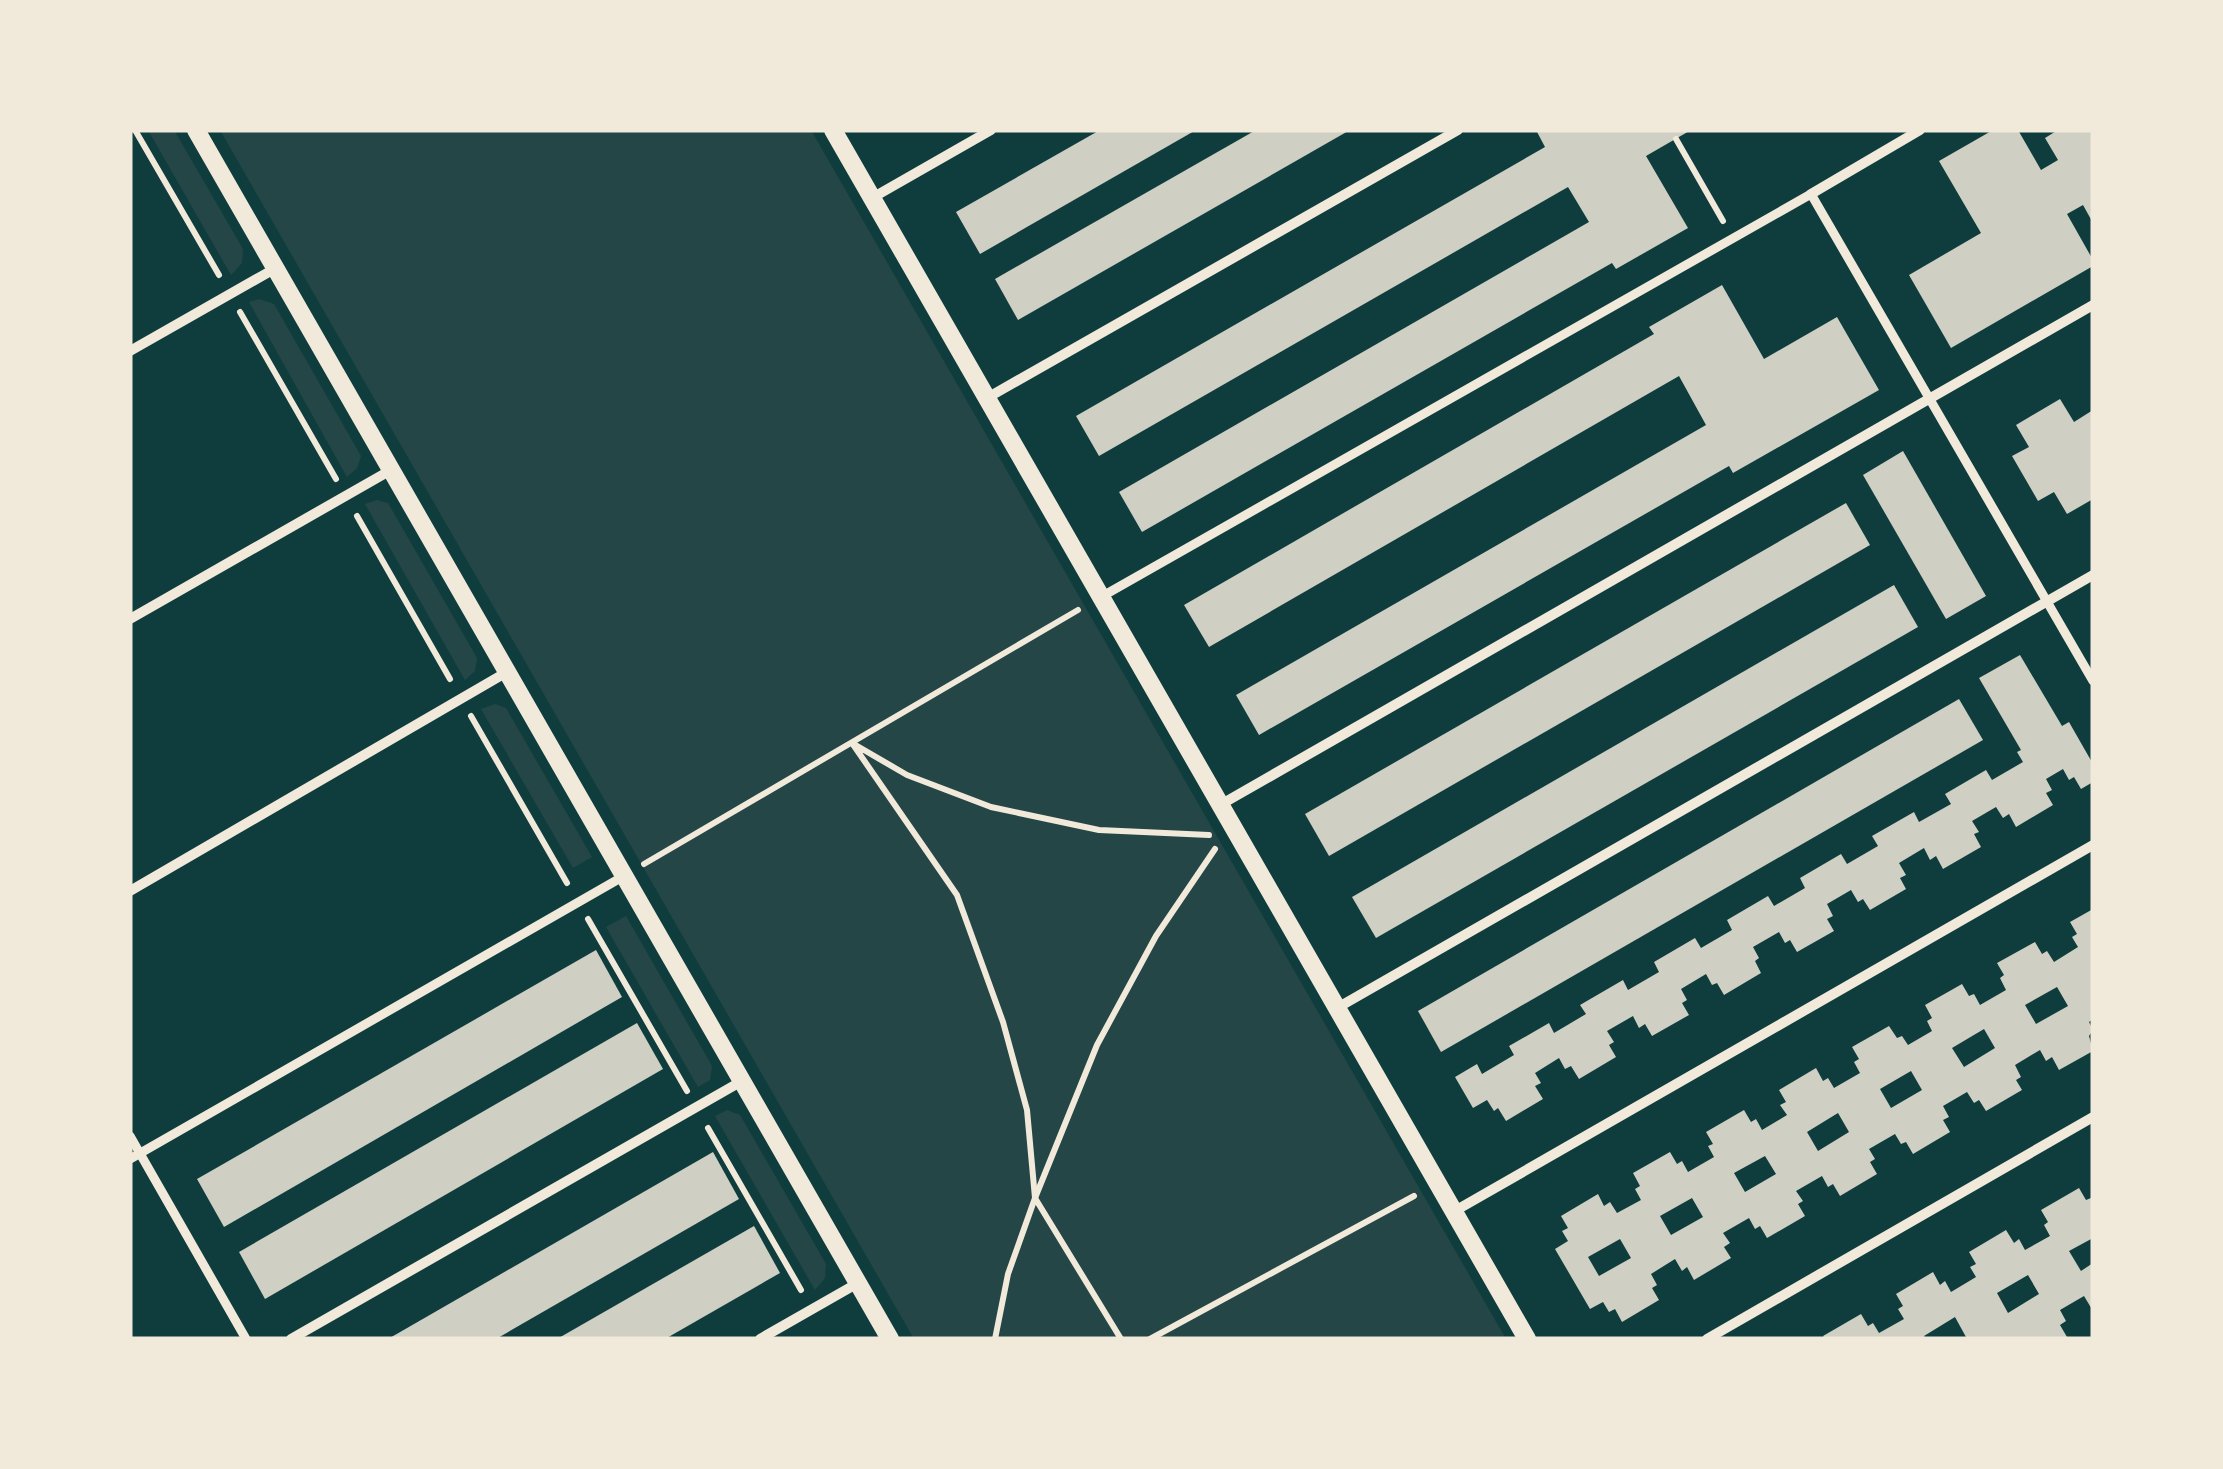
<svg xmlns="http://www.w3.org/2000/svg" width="2223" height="1469" font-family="Barlow,sans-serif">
<rect width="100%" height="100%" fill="#0f3d3e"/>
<g fill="#244646">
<path d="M148,130H174L243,249L242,263L231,275Z"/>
<path d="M220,130H811L1506,1339H914Z"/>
<path d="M259,299L274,304L361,456L357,468L347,477L249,302Z"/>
<path d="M377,500L388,503L477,658L475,671L465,680L365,504Z"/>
<path d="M495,704L506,708L592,857L573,868L481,709Z"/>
<path d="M626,916L712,1066L710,1080L698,1087L606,927Z"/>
<path d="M727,1110L740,1115L826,1264L825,1278L815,1290L715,1116Z"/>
</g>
<g fill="#cfcfc3" fill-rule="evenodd">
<path d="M1100,130H1196L980,254L956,212Z"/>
<path d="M1256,130H1350L1018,320L995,279Z"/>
<path d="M1536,130H1691L1646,156L1688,228L1616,269L1612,263L1142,532L1119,492L1589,222L1568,187L1099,456L1076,416L1545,147Z"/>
<path d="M1993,130H2018L2041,170L2058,160L2045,138L2058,130H2093V223L2083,205L2067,214L2093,260V266L1951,348L1909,275L1981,233L1939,161Z"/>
<path d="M1722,285L1764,359L1837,317L1879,390L1733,473L1729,466L1259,735L1236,695L1706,425L1679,376L1209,647L1184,605L1654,334L1649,327Z"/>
<path d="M2060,399L2074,422L2093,410V499L2067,514L2054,492L2038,501L2012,456L2029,447L2016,425Z"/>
<path d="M1903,451L1986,596L1946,619L1863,475Z"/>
<path d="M1846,503L1870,545L1329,856L1305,814Z"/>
<path d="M1894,585L1918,627L1376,938L1352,897Z"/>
<path d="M2020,655L2062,726L2069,722L2093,764V782L2081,789L2074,777L2069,780L2063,769L2046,779L2052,790L2046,793L2053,805L2016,827L2009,814L2003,818L1996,807L1972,821L1979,832L1974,834L1981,847L1943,869L1936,856L1930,860L1924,848L1899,863L1906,875L1900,878L1906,889L1870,910L1863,899L1858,902L1851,890L1827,904L1833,916L1827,919L1834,931L1797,952L1790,940L1785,943L1779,932L1753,947L1759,958L1755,961L1761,973L1724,995L1717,983L1712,985L1706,974L1681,989L1687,1000L1682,1003L1689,1015L1652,1036L1645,1024L1639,1028L1633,1016L1607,1031L1614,1042L1609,1045L1616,1057L1579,1079L1571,1066L1565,1069L1559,1058L1535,1073L1541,1083L1535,1086L1543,1099L1506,1121L1498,1108L1494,1111L1487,1100L1473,1108L1455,1077L1477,1064L1482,1074L1514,1055L1509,1046L1549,1023L1554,1033L1586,1014L1580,1005L1623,980L1628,990L1659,972L1654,962L1695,938L1701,948L1732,930L1727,920L1768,896L1774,906L1805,888L1800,878L1841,854L1847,864L1878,846L1872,836L1914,812L1919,822L1951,804L1945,794L1986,770L1992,780L2023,762L2017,752L2021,750L1979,678Z"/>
<path d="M1959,699L1983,740L1441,1052L1418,1011Z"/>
<path d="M2093,909V1019L2089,1022L2093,1030L2089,1036L2093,1051L2059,1070L2052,1057L2046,1061L2040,1050L2015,1065L2021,1077L2016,1080L2022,1090L1986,1111L1979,1100L1974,1103L1967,1092L1943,1106L1949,1117L1943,1120L1950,1132L1913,1154L1906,1142L1901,1144L1895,1134L1869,1149L1875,1159L1870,1162L1877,1174L1840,1196L1833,1184L1828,1187L1822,1176L1796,1191L1803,1201L1798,1204L1805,1216L1767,1238L1760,1226L1755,1229L1749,1218L1723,1233L1730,1243L1724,1247L1731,1258L1694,1280L1687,1267L1682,1271L1675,1259L1651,1274L1657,1285L1652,1288L1659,1300L1622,1322L1615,1309L1609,1312L1603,1302L1590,1309L1555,1249L1568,1241L1562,1231L1568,1228L1561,1216L1598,1194L1604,1206L1610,1202L1617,1213L1641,1200L1635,1189L1640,1186L1633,1173L1670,1152L1677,1164L1682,1161L1688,1172L1714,1157L1708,1146L1713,1144L1706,1132L1744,1110L1751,1122L1756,1119L1762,1130L1787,1115L1780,1105L1786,1102L1779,1090L1816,1068L1823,1081L1828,1078L1834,1088L1860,1073L1854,1062L1859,1059L1852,1047L1889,1026L1897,1038L1902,1036L1908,1045L1932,1031L1927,1021L1932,1018L1925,1005L1962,984L1969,996L1974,994L1980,1005L2006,990L2000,978L2004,975L1997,963L2035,942L2042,954L2047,951L2054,962L2078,947L2072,937L2077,934L2070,922ZM2057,987L2068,1006L2036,1024L2025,1005ZM1984,1029L1995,1048L1964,1067L1952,1048ZM1911,1071L1922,1090L1891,1108L1880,1089ZM1838,1113L1849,1132L1818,1151L1807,1132ZM1765,1156L1776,1174L1745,1192L1734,1173ZM1692,1198L1703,1217L1671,1235L1660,1216ZM1620,1239L1631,1258L1599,1276L1588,1257Z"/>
<path d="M596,950L622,997L224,1227L197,1179Z"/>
<path d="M637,1023L663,1069L265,1299L239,1252Z"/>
<path d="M713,1152L739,1199L496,1339H388Z"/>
<path d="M2079,1188L2086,1200L2091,1198L2093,1202V1238L2069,1251L2081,1271L2093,1263V1311L2084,1296L2060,1310L2066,1321L2060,1325L2067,1337L1962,1339L1966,1337L1955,1317L1924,1336L1926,1339H1825L1823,1336L1861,1314L1868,1326L1873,1323L1879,1333L1904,1319L1898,1309L1903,1306L1896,1294L1933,1272L1940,1285L1945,1281L1951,1292L1976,1277L1970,1267L1976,1264L1969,1252L2006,1230L2014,1243L2019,1239L2025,1250L2050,1236L2044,1225L2048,1222L2041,1210ZM2028,1275L2039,1294L2008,1313L1997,1293Z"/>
<path d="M754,1226L780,1273L665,1339H557Z"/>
</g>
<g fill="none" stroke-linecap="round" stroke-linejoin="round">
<g stroke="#f1e9da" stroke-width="6">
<path d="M135,130L219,275"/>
<path d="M1676,139L1723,221"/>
<path d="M240,312L336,479"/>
<path d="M357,516L450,679"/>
<path d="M471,716L567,883"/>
<path d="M644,864L1078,610"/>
<path d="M588,919L687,1091"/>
<path d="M708,1128L801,1290"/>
<path d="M995,1339L1008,1274L1035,1198L1097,1045L1156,936L1215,849"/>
<path d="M1121,1339L1035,1198L1027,1110L1003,1022L957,895L852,743L907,775L991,807L1099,830L1209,835"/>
<path d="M1150,1339L1414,1196"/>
</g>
<g stroke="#f1e9da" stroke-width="9">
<path d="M1101,597L1811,194L2093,681"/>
<path d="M130,1136L246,1339"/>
<path d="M130,1159L624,876"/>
</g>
<g stroke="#f1e9da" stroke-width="10">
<path d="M1811,194L1920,130"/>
<path d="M872,198L991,130"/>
<path d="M130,351L276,268"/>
<path d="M987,398L1458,130"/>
<path d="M130,619L391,470"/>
<path d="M1220,805L2093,305"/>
<path d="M130,891L507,672"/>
<path d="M1337,1008L2093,575"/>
<path d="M1453,1212L2093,845"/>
<path d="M291,1339L742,1081"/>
<path d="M760,1339L858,1283"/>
<path d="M1707,1339L2093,1117"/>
</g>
<g stroke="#f1e9da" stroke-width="18">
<path d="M196,130L890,1339"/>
<path d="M833,130L1527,1339"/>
</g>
</g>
<rect width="2223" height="1469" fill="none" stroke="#f1e9da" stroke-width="265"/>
</svg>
